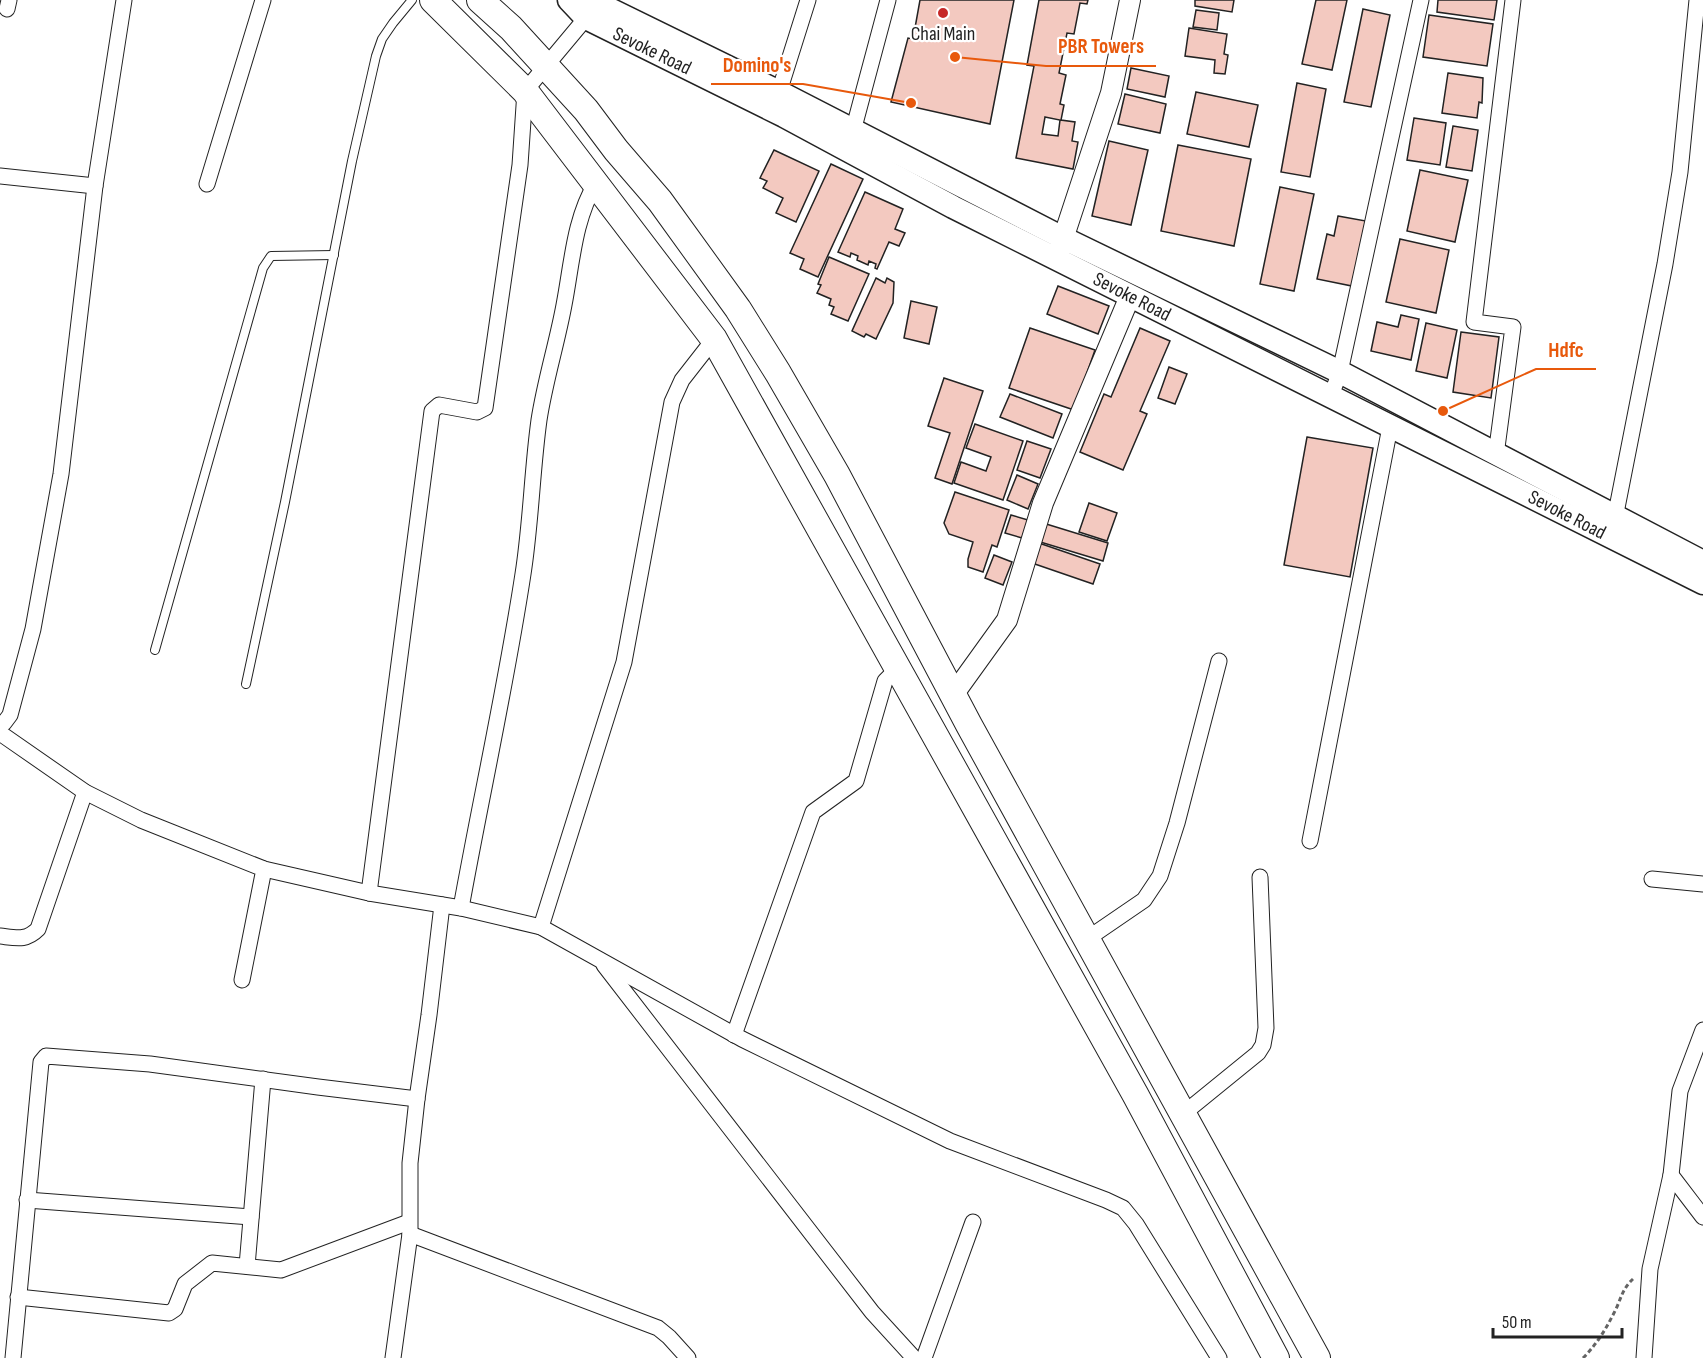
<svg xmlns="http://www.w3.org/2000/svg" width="1703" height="1358" font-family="'Sofia Sans Condensed',sans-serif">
<rect width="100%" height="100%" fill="#fff"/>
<g fill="#f3c9c0" stroke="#222" stroke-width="1.5" fill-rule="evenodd">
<path d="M920,0H1014L990,124L891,102L908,38L913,39Z"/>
<path d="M1039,0H1088L1087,4L1080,3L1074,34L1067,33L1059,73L1066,75L1060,104L1064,105L1061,120L1075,122L1072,141L1078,142L1073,169L1016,158L1034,66L1027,65ZM1045,117L1060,120L1058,136L1042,134Z"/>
<path d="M1195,0H1234L1232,12L1195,6Z"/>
<path d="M1316,0H1347L1332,70L1302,64Z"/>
<path d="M1438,0H1497L1494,20L1437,12Z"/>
<path d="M1363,9L1390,15L1371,107L1344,102Z"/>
<path d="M1196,10L1219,13L1217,30L1193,27Z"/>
<path d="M1429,15L1493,24L1487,66L1423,57Z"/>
<path d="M1189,28L1227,34L1224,54L1228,55L1225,74L1214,73L1215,60L1185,56Z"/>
<path d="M1131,68L1169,76L1165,97L1127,89Z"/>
<path d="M1448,73L1483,78L1482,103L1479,102L1477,118L1442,113Z"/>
<path d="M1297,83L1326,89L1310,177L1281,172Z"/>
<path d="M1196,92L1258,105L1249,147L1187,134Z"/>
<path d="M1125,94L1166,104L1160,133L1118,124Z"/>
<path d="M1414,118L1446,123L1440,165L1407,160Z"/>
<path d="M1453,126L1478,130L1472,171L1446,167Z"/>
<path d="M1109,141L1148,150L1131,225L1092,216Z"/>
<path d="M1178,145L1251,159L1234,246L1161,231Z"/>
<path d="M774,150L819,171L796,222L776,213L783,198L763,188L767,181L760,178Z"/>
<path d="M831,164L863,179L818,277L800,269L804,259L790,253Z"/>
<path d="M1420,170L1468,180L1455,242L1407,231Z"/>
<path d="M1280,187L1314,194L1294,291L1260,284Z"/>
<path d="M865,192L903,209L895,229L905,233L899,246L889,242L877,269L875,268L876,264L869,261L868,265L857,260L858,256L851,253L850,257L838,252Z"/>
<path d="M1338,216L1366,221L1352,286L1317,279L1327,234L1334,236Z"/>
<path d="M1400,239L1449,250L1436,313L1386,302Z"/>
<path d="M829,257L869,274L848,321L831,314L834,307L829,305L831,299L817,293L821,285L818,284Z"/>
<path d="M876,278L885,283L887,278L894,282L893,303L876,339L866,334L864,337L852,331Z"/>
<path d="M1058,286L1109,306L1098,334L1047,314Z"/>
<path d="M911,301L937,307L929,344L904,338Z"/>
<path d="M1401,315L1419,319L1411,360L1371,351L1377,322L1398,327Z"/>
<path d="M1426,323L1457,330L1447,378L1416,371Z"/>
<path d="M1030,328L1095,350L1074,410L1009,388Z"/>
<path d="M1140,328L1170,341L1140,411L1147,414L1123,470L1080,452L1104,394L1111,397Z"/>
<path d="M1461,332L1499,337L1491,398L1453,392Z"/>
<path d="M1169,367L1187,374L1175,404L1158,398Z"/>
<path d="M944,378L983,391L952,484L935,478L950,433L928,426Z"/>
<path d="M1010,394L1062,414L1053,438L1000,417Z"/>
<path d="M975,424L1023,441L1003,500L954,483L961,462L986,471L991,457L966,448Z"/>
<path d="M1307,437L1373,448L1350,577L1284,565Z"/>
<path d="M1027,441L1051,449L1040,478L1017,470Z"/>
<path d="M1017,475L1038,484L1028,509L1007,500Z"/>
<path d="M955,492L1009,510L997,547L992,545L983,572L968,567V559L973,542L949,534L944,523Z"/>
<path d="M1089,503L1117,513L1107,541L1079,532Z"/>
<path d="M1011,515L1028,520L1022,538L1005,533Z"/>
<path d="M1043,523L1108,543L1103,561L1037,541Z"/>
<path d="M1036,542L1100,564L1093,584L1029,562Z"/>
<path d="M994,555L1012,562L1003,585L985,578Z"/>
</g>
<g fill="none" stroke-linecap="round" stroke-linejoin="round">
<defs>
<g id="service">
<path d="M155,650L263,268L271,256L334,255"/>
<path d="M246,684L285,502L352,161L376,56L382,39L393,23L412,0"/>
</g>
<g id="minor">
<path d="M7,9L9,0"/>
<path d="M779,92L808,0"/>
<path d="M853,131L888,0"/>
<path d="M0,176L95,186"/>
<path d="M207,184L263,0"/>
<path d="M1330,398L1340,372L1421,0"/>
<path d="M1496,455L1513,327L1474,322L1513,0"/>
<path d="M1615,518L1665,264L1680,172L1697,0"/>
<path d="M0,723H4L10,715L33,629L61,474L95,186L124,0"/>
<path d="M0,733L85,792L141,820L264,869L369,893L461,908L541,927L742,1039L950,1141L1106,1200L1123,1208L1136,1224L1219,1358"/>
<path d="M1310,841L1390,427"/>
<path d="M1652,879L1703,884"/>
<path d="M369,893L432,411L439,405L477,412L485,408L520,165L525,91L586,18L589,11"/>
<path d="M461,908C481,797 506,686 523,574C531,523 532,471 539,420C545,381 557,343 564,305C572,264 574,219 596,183"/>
<path d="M541,927L624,662L672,402L682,380L714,339"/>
<path d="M0,936C17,938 26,941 38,929L85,792"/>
<path d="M1087,939L1144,900L1160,876L1177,823L1219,661"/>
<path d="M604,965L872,1312L914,1358"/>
<path d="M242,980L264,869"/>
<path d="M734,1035L813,812L856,781L885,681L898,668"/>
<path d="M1183,1114L1258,1053L1263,1045L1266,1028L1260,877"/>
<path d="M1671,1175L1703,1217"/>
<path d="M27,1200L251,1217"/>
<path d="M410,1234L658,1328L669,1337L688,1358"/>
<path d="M247,1266L263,1079"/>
<path d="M18,1297L169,1313L175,1309L185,1284L212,1263L281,1270L409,1222"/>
<path d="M13,1358L41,1062L46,1056L150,1064L318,1087L417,1099"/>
<path d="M393,1358L410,1234V1163L417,1099L429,1015L442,905"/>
<path d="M924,1358L973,1222"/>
<path d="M1644,1358L1650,1269L1671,1175L1680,1091L1703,1030"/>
</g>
<g id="tertiary">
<path d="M1059,251L1111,93L1130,0"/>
<path d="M953,695L1007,620L1043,503L1130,296"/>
</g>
<g id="secondary">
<path d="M569,0L586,18L784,116L953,207L1703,583"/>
<path d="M584,0L593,1L779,92L1063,238L1340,372L1703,562"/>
</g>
<g id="trunk">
<path d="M433,0L525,91L714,339L1135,1094L1276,1358"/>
<path d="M480,0L511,28L586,110L616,150L660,201L738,309L778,373L837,475L969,725L1317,1358"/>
</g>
</defs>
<use href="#service" stroke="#222" stroke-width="10"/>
<use href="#minor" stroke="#222" stroke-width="17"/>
<use href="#tertiary" stroke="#222" stroke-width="22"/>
<use href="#secondary" stroke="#222" stroke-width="25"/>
<use href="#trunk" stroke="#222" stroke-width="28"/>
<path stroke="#646464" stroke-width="3" stroke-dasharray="4.5 3" stroke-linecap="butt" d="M1583,1358C1598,1343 1607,1327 1616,1309C1621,1298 1623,1288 1633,1279"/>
<use href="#service" stroke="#fff" stroke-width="8"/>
<use href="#minor" stroke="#fff" stroke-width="15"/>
<use href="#tertiary" stroke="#fff" stroke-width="20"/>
<use href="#secondary" stroke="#fff" stroke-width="22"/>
<use href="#trunk" stroke="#fff" stroke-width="26"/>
</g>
<circle fill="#c62828" stroke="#fff" stroke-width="2" cx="943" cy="13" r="6"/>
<g text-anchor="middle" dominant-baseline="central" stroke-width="4.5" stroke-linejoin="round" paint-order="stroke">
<g font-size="20" fill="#222" stroke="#fff">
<text x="943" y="34">Chai Main</text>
</g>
<g font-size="20" fill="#222" stroke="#fff">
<text transform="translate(652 51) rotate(26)">Sevoke Road</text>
<text transform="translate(1132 297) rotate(27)">Sevoke Road</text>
<text transform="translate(1567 515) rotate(27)">Sevoke Road</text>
</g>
</g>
<path fill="none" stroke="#e8590c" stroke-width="2" d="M955 57L1046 66H1156M911 103L803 84H711M1443 411L1536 369H1596"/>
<g fill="#e8590c" stroke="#fff" stroke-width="2">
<circle cx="955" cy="57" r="6"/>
<circle cx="911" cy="103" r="6"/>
<circle cx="1443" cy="411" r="6"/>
</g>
<g font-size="21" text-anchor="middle" font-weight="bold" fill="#e8590c" stroke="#fff" stroke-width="4.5" stroke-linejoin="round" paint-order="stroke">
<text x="1101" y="53">PBR Towers</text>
<text x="757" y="72">Domino's</text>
<text x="1566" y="357">Hdfc</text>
</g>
<path d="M1493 1328v9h129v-9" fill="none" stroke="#222222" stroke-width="3"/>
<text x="1502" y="1328" font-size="18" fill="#222222" stroke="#ffffff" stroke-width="4.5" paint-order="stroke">50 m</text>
</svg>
